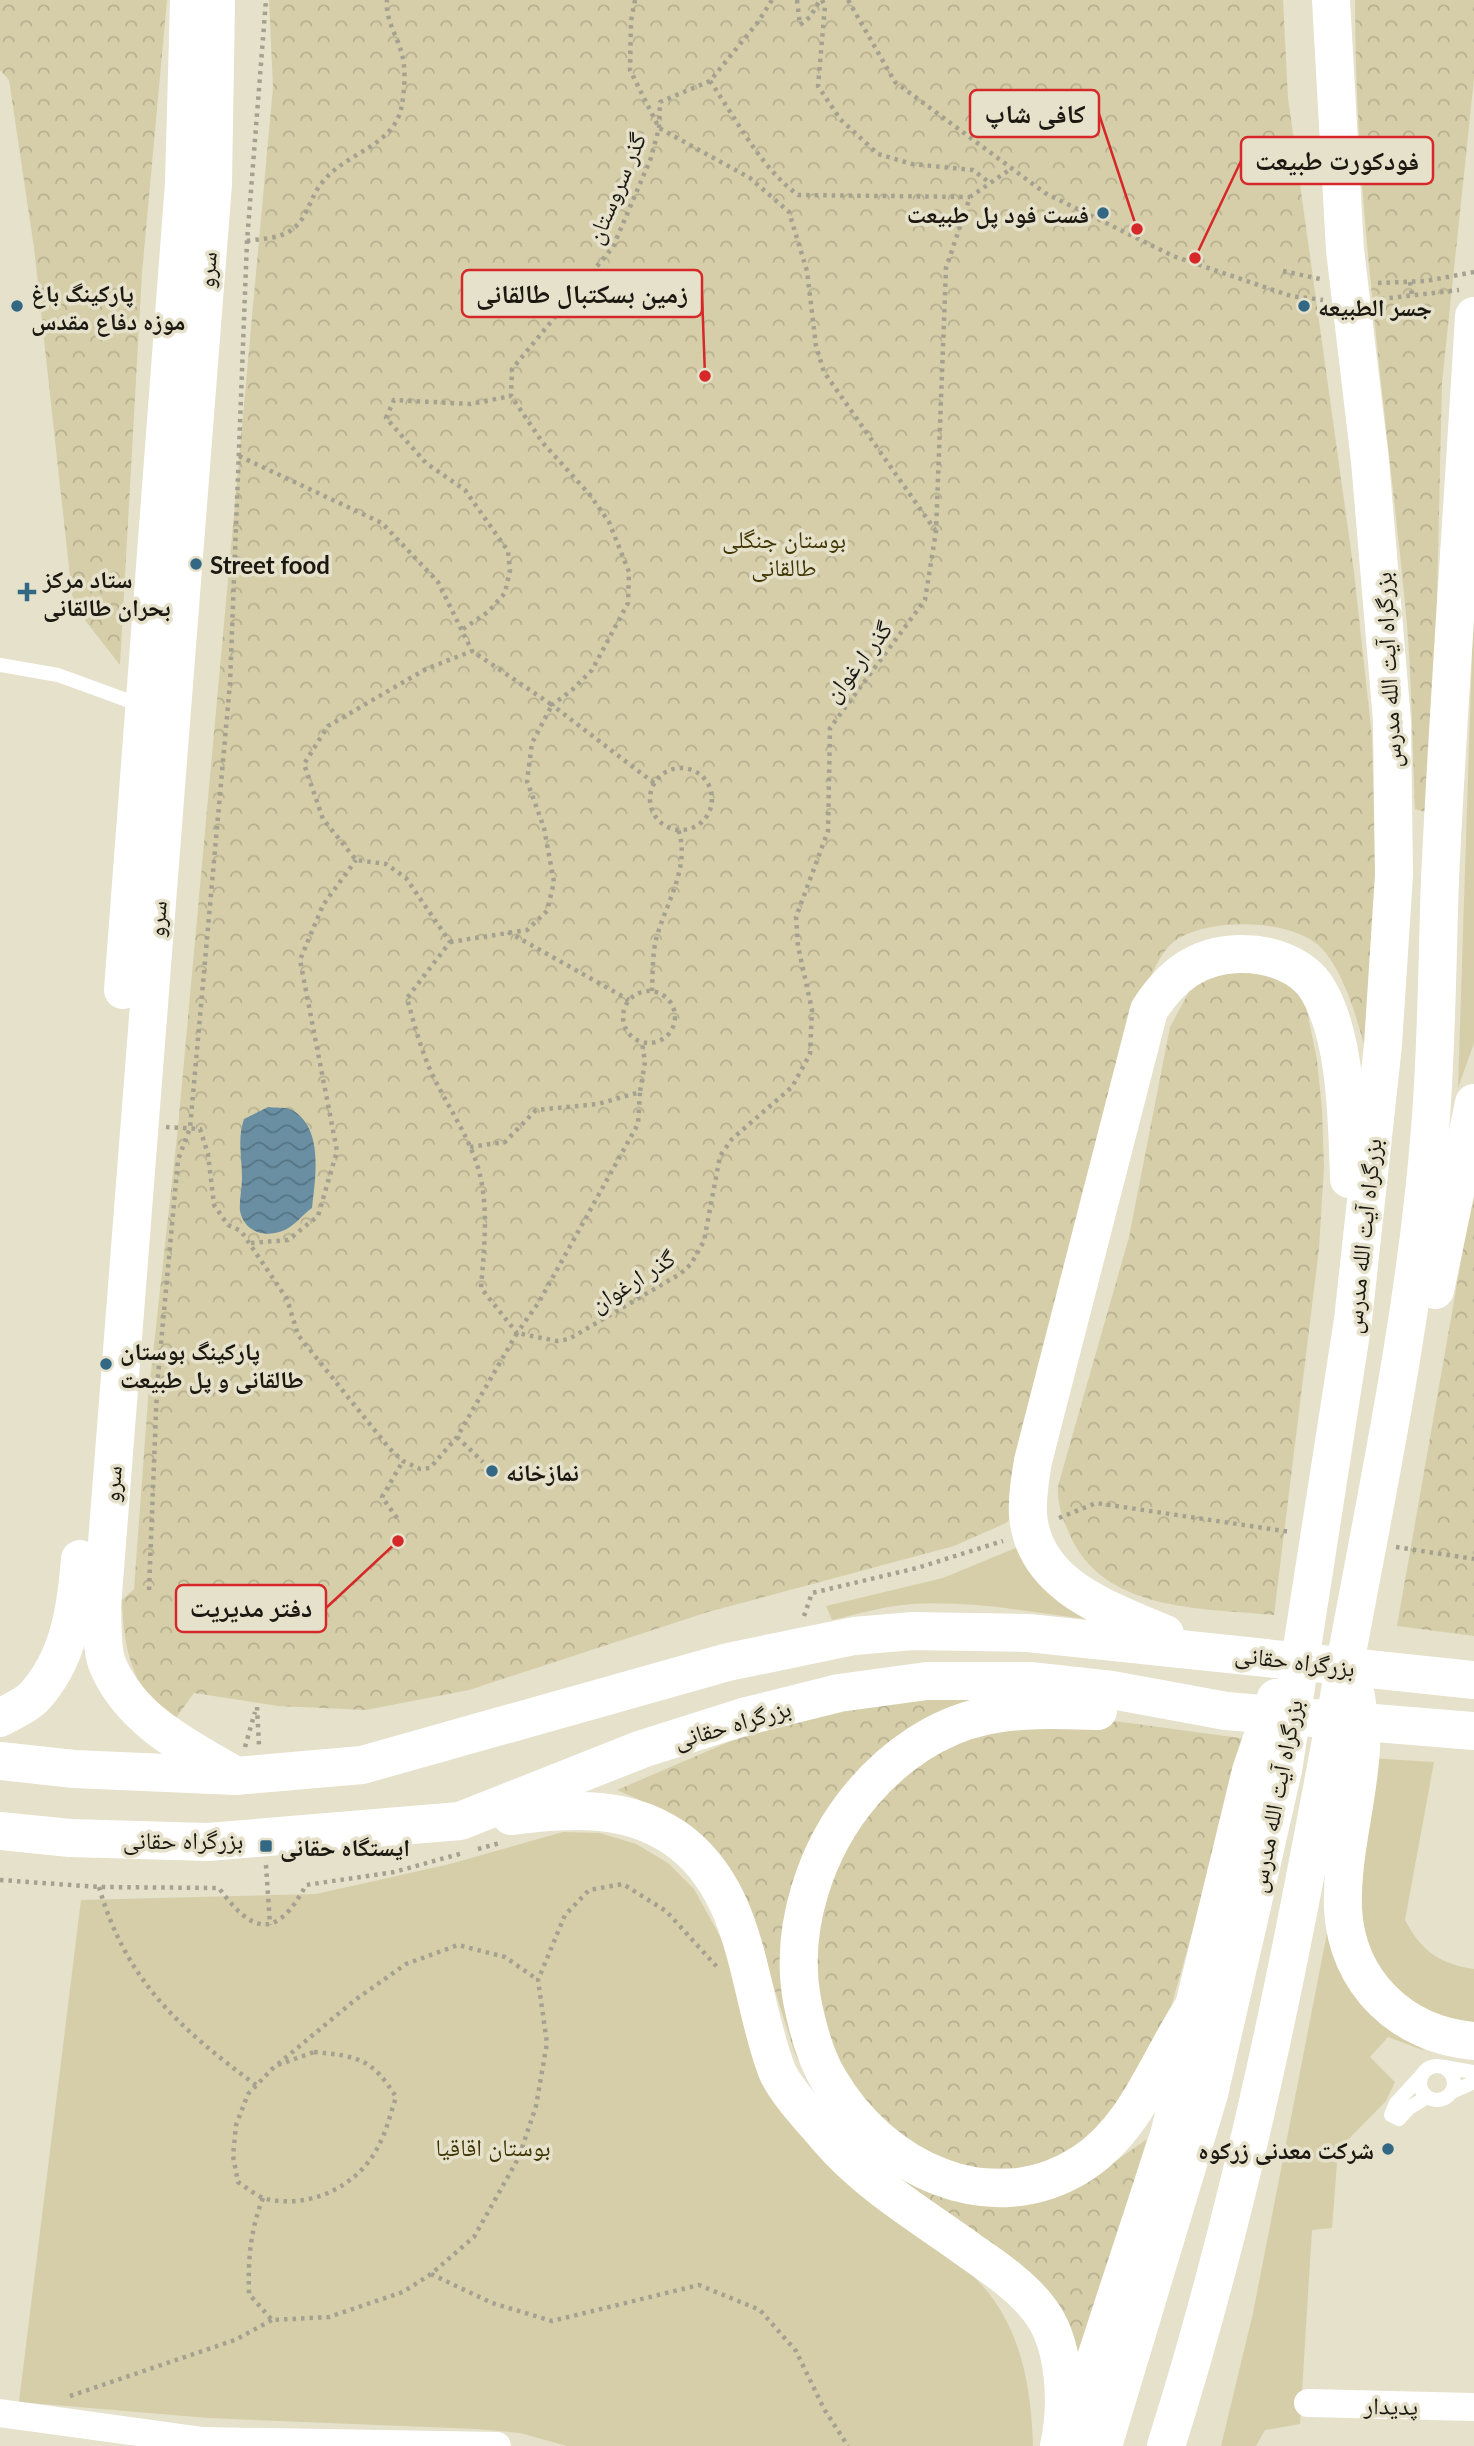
<svg xmlns="http://www.w3.org/2000/svg" width="1474" height="2446" font-family="Lato,'Noto Naskh Arabic',sans-serif">
<defs>
<pattern id="forest-crowns" width="20" height="18" patternUnits="userSpaceOnUse" patternTransform="scale(1.75)"><rect width="20" height="18" fill="#d6cea9"/><path d="M2 6a3 3 0 1 1 6 0M12 15a3 3 0 1 1 6 0" fill="none" stroke="#b7b090"/></pattern>
<pattern id="water-waves" width="16" height="10" patternUnits="userSpaceOnUse" patternTransform="scale(1.75)"><rect width="16" height="10" fill="#6a8fa3"/><path d="M0 5q4-4 8 0t8 0" fill="none" stroke="#567483"/></pattern>
</defs>
<rect width="100%" height="100%" fill="#e6e1cb"/>
<g fill="#d6cea9">
<path d="M1474,615V1043L1458,1088L1472,653Z"/>
<path d="M1023,1545L1111,1622C1045,1615 978,1600 912,1604C885,1606 858,1614 832,1620L826,1606L943,1578Z"/>
<path d="M1370,1758L1434,1762L1405,1920C1421,1951 1440,1964 1474,1969V2030L1462,2029L1393,1991L1357,1929Z"/>
<path d="M563,1832L600,1833L636,1844L668,1863L694,1889L738,1969L755,2033L972,2275C1020,2320 1031,2383 1033,2446H567L520,2433L477,2429L208,2418L19,2402L81,1900L316,1894L450,1864Z"/>
<path d="M1328,1928L1376,2013L1425,2051L1388,2037L1370,2057L1395,2082L1386,2101L1338,2150L1332,2228L1312,2230L1300,2424L1265,2430L1256,2446H1221L1253,2313Z"/>
</g>
<g fill="url(#forest-crowns)">
<path d="M0,0H167L142,273L120,665L73,605L34,248L9,80L0,70Z"/>
<path d="M269,0H1283L1288,98L1354,572L1372,737L1376,904L1366,1051C1356,1017 1347,980 1325,952C1299,919 1218,918 1183,936C1159,947 1150,980 1141,1002L1013,1516L1006,1523L954,1546L708,1612L469,1690L366,1710L278,1706L194,1693L176,1718C132,1695 123,1646 122,1600L134,1589L148,1399L178,1127L273,87Z"/>
<path d="M1355,0H1474V79L1442,383L1432,814L1415,809C1412,744 1412,678 1406,613C1386,409 1355,206 1355,0Z"/>
<path d="M1234,966L1282,975L1305,1001L1317,1060L1322,1109L1324,1167L1319,1249L1274,1615C1201,1608 1102,1612 1069,1533C1062,1518 1057,1503 1058,1486L1129,1237L1170,1027L1191,988Z"/>
<path d="M1474,1187V1636L1397,1626Z"/>
<path d="M994,1693L847,1794L799,2026L934,2187L1117,2160L1147,2139L1076,2373L899,2188L818,2098L795,2054L753,1921L663,1810L617,1790L731,1741L786,1725L896,1698Z"/>
<path d="M1085,1717L1247,1739L1160,2046L1085,2148L1028,2168H953L872,2118L851,2090L819,2016L810,1930L858,1812L945,1740Z"/>
</g>
<path fill="url(#water-waves)" d="M268,1107C274,1108 285,1107 290,1109C325,1126 315,1179 312,1208C302,1215 294,1227 282,1231C263,1238 244,1231 240,1211C239,1200 242,1189 242,1178C242,1156 237,1140 244,1119Z"/>
<g fill="none" stroke-linecap="round" stroke-linejoin="round">
<g stroke="#a5a190" stroke-width="4.5" stroke-dasharray="3.5 5" stroke-linecap="butt">
<path d="M635,0L631,21L630,70L659,128L750,178L789,212L807,271L816,346L824,372L935,530"/>
<path d="M797,0L800,25L810,17L820,0"/>
<path d="M822,0L825,6L818,86L840,119L878,154L912,164L973,170L990,183"/>
<path d="M848,0L895,82L1045,193L1173,256L1291,296L1323,300"/>
<path d="M710,81C737,120 760,167 798,195L970,197"/>
<path d="M247,241C258,239 273,239 284,234C307,225 308,200 321,184C344,152 396,147 402,104C405,88 406,66 401,51C396,34 385,18 387,0"/>
<path d="M1283,271L1320,279"/>
<path d="M1410,282L1412,296"/>
<path d="M1378,283L1426,281L1474,272"/>
<path d="M1381,299L1459,290"/>
<path d="M239,456L382,523L438,582L472,651L426,669L328,726L304,764L323,819L356,860L386,864L406,878L450,942L407,998C414,1024 421,1050 432,1074C448,1107 469,1136 479,1171C489,1209 484,1249 481,1288L517,1333L539,1302L638,1124L640,1092"/>
<path d="M463,629L488,612L505,593L510,570L508,551L465,490L426,463L386,418L394,400L470,404L511,396"/>
<circle cx="681" cy="799" r="31"/>
<path d="M654,783L552,705L572,690L592,670L628,603L629,572L609,522L590,495L543,443L511,396L512,369L613,247L651,158L659,128L660,102L710,81L758,22L772,0"/>
<path d="M508,932L629,1000"/>
<path d="M450,942L527,930L547,911L554,882L544,828L527,781L532,743L552,705L472,651"/>
<path d="M652,991C653,973 652,952 657,936C667,901 691,865 678,829"/>
<circle cx="649" cy="1017" r="26"/>
<path d="M166,1127L200,1129L208,1154L214,1205L228,1225L241,1231L287,1299L298,1335L389,1448L403,1461L420,1469L430,1468L457,1437L517,1333L557,1341L569,1339L680,1274L691,1264L704,1241L720,1156L732,1139L792,1087L810,1054L812,1010L798,946L796,917L828,831L830,728L925,600L936,531L946,268L970,197L1012,168"/>
<path d="M470,1147L505,1142L536,1110L598,1104L640,1092L645,1062L642,1042"/>
<path d="M251,1243L288,1240L318,1216L337,1151L300,960L323,905L356,860"/>
<path d="M457,1437L483,1462"/>
<path d="M397,1518L382,1497L403,1461"/>
<path d="M1059,1518L1096,1503L1291,1532"/>
<path d="M1396,1547L1474,1559"/>
<path d="M149,1590L157,1387L178,1160L190,1128L230,683L247,241L266,0"/>
<path d="M804,1616L812,1593L917,1568L1003,1541"/>
<path d="M257,1707L259,1745"/>
<path d="M245,1747L255,1712"/>
<path d="M478,1849L500,1843"/>
<path d="M266,1865L270,1925"/>
<path d="M0,1880L99,1887L219,1888C253,1935 277,1939 306,1885L394,1872L463,1853"/>
<path d="M99,1887C126,1981 180,2029 256,2085"/>
<path d="M314,2052C357,2056 372,2058 396,2097C391,2112 387,2129 380,2143C360,2186 311,2209 266,2199C256,2196 246,2187 238,2182L233,2156L236,2125L248,2094L275,2066Z"/>
<path d="M278,2064L355,2000L406,1964L458,1945L505,1957L538,1980"/>
<path d="M263,2198C250,2231 248,2260 249,2294L272,2320L329,2317L403,2292L431,2274L474,2237L519,2157L536,2106L547,2043L538,1980L565,1915L589,1890L623,1884L666,1911L718,1968"/>
<path d="M431,2274L492,2303L552,2321L699,2285L760,2310L796,2351L824,2409L848,2446"/>
<path d="M70,2396L235,2340L272,2320"/>
</g>
<g stroke="#fff" stroke-width="14">
<path d="M0,665L58,675L143,706"/>
<circle cx="1437" cy="2083" r="17"/>
<path d="M1444,2067L1474,2072"/>
<path d="M1421,2076L1396,2103L1391,2115L1399,2119L1409,2108L1427,2097"/>
<path d="M1452,2092L1474,2082"/>
</g>
<g stroke="#fff" stroke-width="28">
<path d="M1308,2403L1474,2407"/>
<path d="M0,2413L203,2441L497,2446"/>
</g>
<g stroke="#fff" stroke-width="38">
<path d="M216,0L213,184L102,1607C103,1625 101,1650 108,1666C132,1721 186,1747 236,1776"/>
<path d="M123,990L184,183L189,0"/>
<path d="M0,1718C10,1712 25,1706 33,1698C69,1660 76,1609 80,1559"/>
</g>
<g stroke="#fff" stroke-width="38">
<path d="M1435,1290L1474,1103"/>
<path d="M1165,1634C1110,1610 1034,1587 1028,1515C1027,1497 1030,1479 1033,1461L1149,1010C1171,976 1197,955 1239,954C1267,953 1303,964 1318,990C1347,1039 1347,1123 1349,1179"/>
<path d="M1356,1696C1358,1713 1362,1732 1361,1749C1358,1802 1341,1856 1343,1909C1347,1983 1402,2035 1474,2041"/>
<path d="M1098,1711C1061,1710 1021,1708 985,1716C937,1726 893,1757 862,1794C816,1848 789,1928 802,2000C807,2026 815,2057 829,2080C880,2168 991,2223 1083,2163C1138,2127 1159,2058 1194,2006C1207,1988 1223,1971 1237,1953"/>
<path d="M0,1761L74,1769L236,1776L362,1765L728,1662L854,1636L913,1631L1028,1633L1474,1680"/>
<path d="M511,1816C572,1809 631,1803 683,1844C751,1899 748,1997 777,2071C785,2091 814,2121 828,2138C868,2185 924,2217 973,2253C996,2269 1021,2286 1038,2308C1066,2342 1068,2405 1059,2446"/>
<path d="M0,1831L70,1838L208,1842L460,1821L642,1749L743,1717L839,1693L927,1681H1030L1112,1690L1226,1711L1474,1731"/>
<path d="M1072,2431L1169,2135L1186,2067L1194,2006L1251,1771L1276,1698"/>
<path d="M1103,2446L1209,2094L1283,1770L1353,1320L1383,1045L1394,875L1392,721L1370,461L1345,250L1331,0"/>
<path d="M1166,2446C1247,2190 1297,1928 1345,1664C1378,1486 1416,1309 1430,1129C1437,1046 1437,962 1440,879C1449,692 1463,504 1474,316"/>
</g>
</g>
<g fill="#326883" stroke="#e6e1cb" stroke-width="2.5">
<circle cx="1103" cy="213" r="7"/>
<circle cx="17" cy="306" r="7"/>
<circle cx="1304" cy="306" r="7"/>
<circle cx="196" cy="564" r="7"/>
<path d="M23.5 581.5h7v7h7v7h-7v7h-7v-7h-7v-7h7z"/>
<circle cx="106" cy="1364" r="7"/>
<circle cx="492" cy="1471" r="7"/>
<rect x="259" y="1839" width="14" height="14" rx="3.5"/>
<circle cx="1388" cy="2149" r="7"/>
</g>
<g text-anchor="middle" dominant-baseline="central" stroke-width="7" stroke-linejoin="round" paint-order="stroke">
<g font-size="24" fill="#1a1810" stroke="#e6e1cb">
<text transform="translate(615 188) rotate(-67)">گذر سروستان</text>
<text transform="translate(206 270) rotate(-86)">سرو</text>
<text transform="translate(857 661) rotate(-52)">گذر ارغوان</text>
<text transform="translate(1387 670) rotate(-93)">بزرگراه آیت الله مدرس</text>
<text transform="translate(156 919) rotate(-86)">سرو</text>
<text transform="translate(1362 1236) rotate(-84)">بزرگراه آیت الله مدرس</text>
<text transform="translate(632 1280) rotate(-32)">گذر ارغوان</text>
<text transform="translate(111 1484) rotate(-86)">سرو</text>
<text transform="translate(1295 1660) rotate(7)">بزرگراه حقانی</text>
<text transform="translate(732 1723) rotate(-16)">بزرگراه حقانی</text>
<text transform="translate(1275 1796) rotate(-79)">بزرگراه آیت الله مدرس</text>
<text x="183" y="1839">بزرگراه حقانی</text>
<text transform="translate(1391 2405) rotate(1)">پدیدار</text>
</g>
<g font-size="24" font-weight="bold" fill="#1a1810" stroke="#e6e1cb" text-anchor="start">
<text x="1089" y="213" text-anchor="end">فست فود پل طبیعت</text>
<text x="31" y="292">پارکینگ باغ<tspan x="31" dy="28">موزه دفاع مقدس</tspan></text>
<text x="1318" y="306">جسر الطبيعه</text>
<text x="210" y="564">Street food</text>
<text x="43" y="578">ستاد مرکز<tspan x="43" dy="28">بحران طالقانی</tspan></text>
<text x="120" y="1350">پارکینگ بوستان<tspan x="120" dy="28">طالقانی و پل طبیعت</tspan></text>
<text x="506" y="1471">نمازخانه</text>
<text x="280" y="1846">ایستگاه حقانی</text>
<text x="1374" y="2149" text-anchor="end">شرکت معدنی زرکوه</text>
</g>
<g font-size="24" fill="#3f3402" stroke="#e6e1cb">
<text x="784" y="538">بوستان جنگلی<tspan x="784" dy="28">طالقانی</tspan></text>
<text x="493" y="2146">بوستان اقاقیا</text>
</g>
</g>
<path fill="none" stroke="#d62828" stroke-width="2.5" d="M1137 229L1099 114M1195 258L1241 161M705 376L702 294M398 1541L326 1608"/>
<g fill="#d62828" stroke="#e6e1cb" stroke-width="2.5">
<circle cx="1137" cy="229" r="7"/>
<circle cx="1195" cy="258" r="7"/>
<circle cx="705" cy="376" r="7"/>
<circle cx="398" cy="1541" r="7"/>
</g>
<g fill="#e6e1cb" stroke="#d62828" stroke-width="2.5">
<rect x="970" y="90" width="129" height="47" rx="7"/>
<rect x="1241" y="137" width="192" height="47" rx="7"/>
<rect x="462" y="270" width="240" height="47" rx="7"/>
<rect x="176" y="1585" width="150" height="47" rx="7"/>
</g>
<g font-size="26" text-anchor="middle" font-weight="bold" fill="#1a1810">
<text x="1035" y="123">کافی شاپ</text>
<text x="1337" y="170">فودکورت طبیعت</text>
<text x="582" y="303">زمین بسکتبال طالقانی</text>
<text x="251" y="1617">دفتر مدیریت</text>
</g>
</svg>
